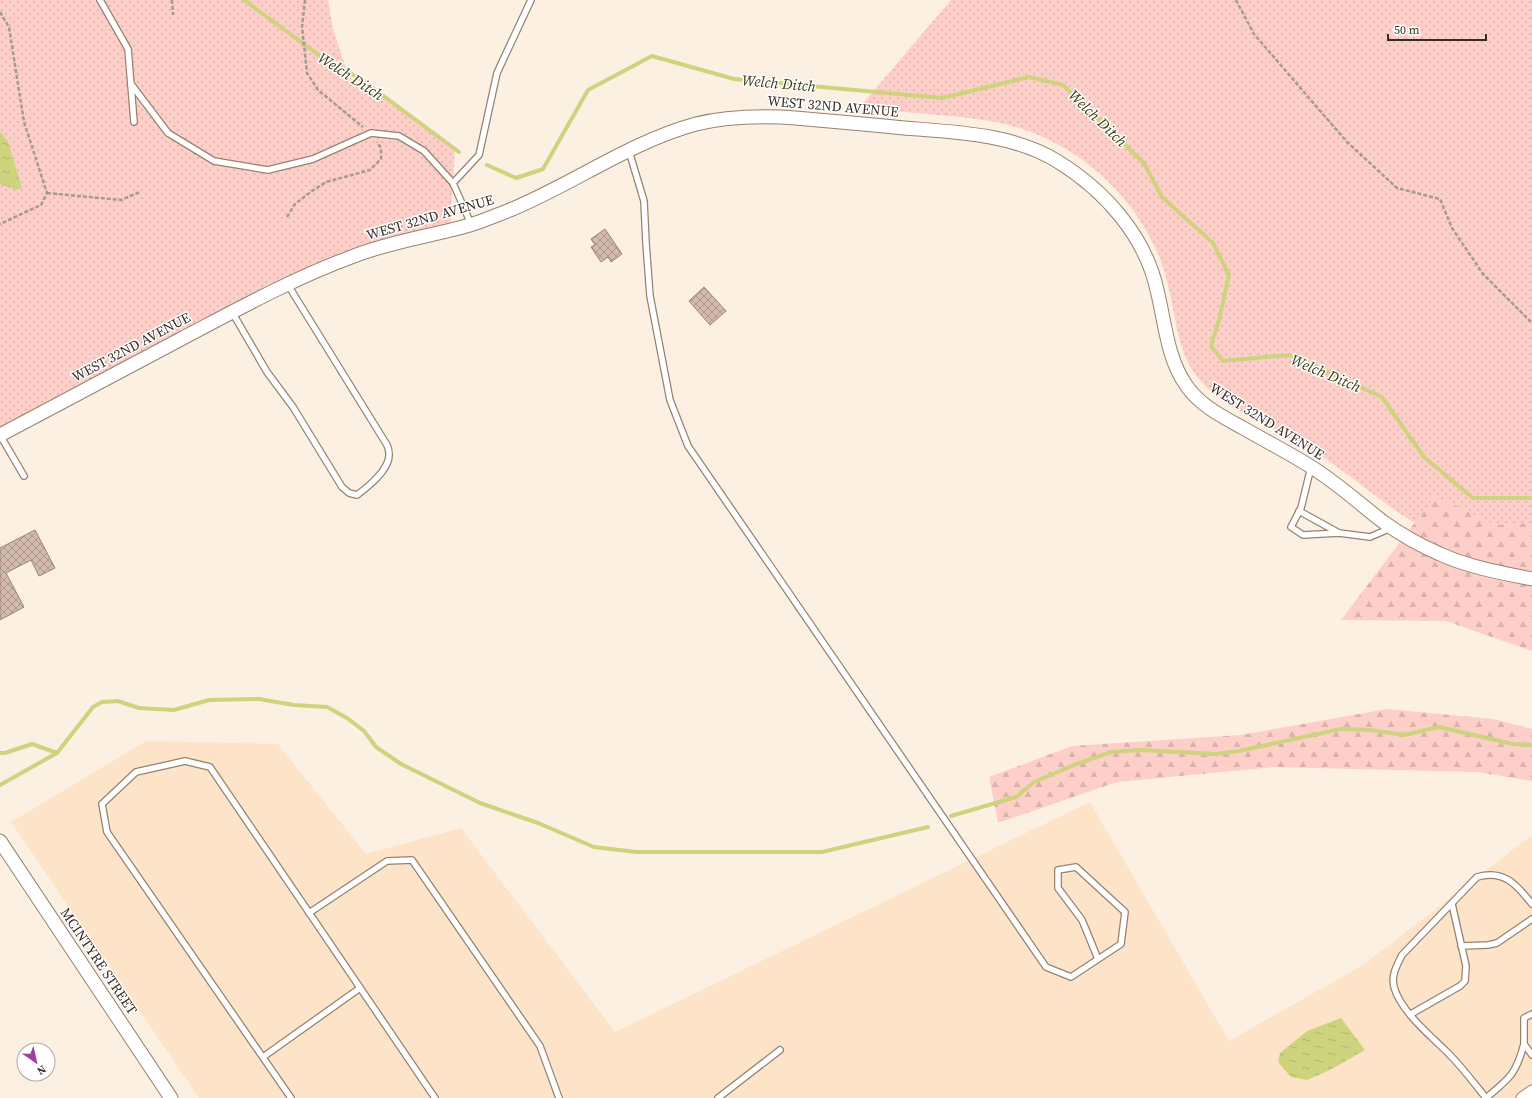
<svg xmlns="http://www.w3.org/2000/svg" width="1532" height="1098" font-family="'Source Serif 4',serif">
<defs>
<pattern id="green-dots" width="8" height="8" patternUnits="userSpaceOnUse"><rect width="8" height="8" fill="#fecfc8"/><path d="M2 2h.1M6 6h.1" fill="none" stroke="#dab2ac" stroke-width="1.8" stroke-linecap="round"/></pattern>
<pattern id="forest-firs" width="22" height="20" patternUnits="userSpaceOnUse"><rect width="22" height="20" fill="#fecfc8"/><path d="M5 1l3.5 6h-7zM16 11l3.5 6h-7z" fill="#dab2ac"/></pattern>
<pattern id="water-ripples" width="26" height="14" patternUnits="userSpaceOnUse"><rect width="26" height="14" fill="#ced37d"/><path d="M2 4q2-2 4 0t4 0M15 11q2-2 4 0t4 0" fill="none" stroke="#b2b56c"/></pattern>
<pattern id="building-cross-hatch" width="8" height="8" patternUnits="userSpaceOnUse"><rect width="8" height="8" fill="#d4baad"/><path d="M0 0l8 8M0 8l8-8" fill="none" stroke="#ad988d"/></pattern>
</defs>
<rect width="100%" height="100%" fill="#fcf0e3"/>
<path fill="#fde4c9" d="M146,741L278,744L366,854L461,828L615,1032L1090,802L1229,1041L1363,965L1532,835V1098H199L11,822Z"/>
<g fill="url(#green-dots)">
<path d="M0,0H328L333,29L349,77L407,112L455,148L450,228L338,266L0,428Z"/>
<path d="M951,0H1532V523L1495,525L1435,497L1415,523C1380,502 1351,475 1317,453C1280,430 1220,409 1195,374C1180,352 1177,329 1172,303C1169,287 1165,272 1159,256C1132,191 1073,140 1005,124C983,119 960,117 938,115C912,113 886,110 859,108Z"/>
</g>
<g fill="url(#forest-firs)">
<path d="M1435,496L1495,525L1532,523V651L1446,621L1341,620Z"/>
<path d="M1387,709L1493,719L1532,729V781L1477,772L1274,767L1117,782L998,823L989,777L1072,746L1241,735Z"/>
</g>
<g fill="url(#water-ripples)">
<path d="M0,132L8,141L22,188L17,190L0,184Z"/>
<path d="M1341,1018L1365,1050L1330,1070L1307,1080L1291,1077L1278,1062L1280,1053L1307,1031Z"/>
</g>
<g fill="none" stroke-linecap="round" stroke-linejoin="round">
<g stroke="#ced37d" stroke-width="4">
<path d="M244,0L320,56L362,80L459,152"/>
<path d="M487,165L516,178L543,169L588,90L652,56L734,79L942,98L1029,77L1063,85L1144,163L1162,197L1213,243L1229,275L1219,320L1211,346L1223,361L1290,355L1382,397L1424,457L1473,498H1532"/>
<path d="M0,753H5L32,744L57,753"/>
<path d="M0,785L57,753L93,707L102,702L118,701L139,708L174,710L209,700L259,699L294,705L327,707L347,718L364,731L376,747L401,764L480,803L538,823L594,847L636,852H822L928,827"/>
<path d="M951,816L1016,797L1034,782L1074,765L1111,752L1141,750L1216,754L1239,751L1341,729L1370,730L1404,735L1439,727L1513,744L1532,745"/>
</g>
</g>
<g fill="url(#building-cross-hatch)" stroke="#9b8376">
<path d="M605,229L622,254L611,262L608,257L601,262L591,247L595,245L591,239Z"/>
<path d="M704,287L726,311L710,325L689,301Z"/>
<path d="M35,530L55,568L39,576L31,560L6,573L24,607L0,620V548Z"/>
</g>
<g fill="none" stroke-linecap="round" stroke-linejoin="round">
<defs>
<g id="service">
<path d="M100,0L128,49L134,122"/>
<path d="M131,84L168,133L214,161L268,170L313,159L371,133L399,136L424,151L453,183L471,224"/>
<path d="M629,151L644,201L646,243L650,296L670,400L688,446L1046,967L1071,977L1121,944L1125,912L1076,867L1058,870V888L1082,920L1098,959"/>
<path d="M453,183L479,155L497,73L531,0"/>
<path d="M232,312L267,372L293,407L342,487L349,493L357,495C368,487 390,469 389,454C389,451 388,447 387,445L288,285"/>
<path d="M0,435L24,476"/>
<path d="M1311,467L1301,508L1291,527L1303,535L1339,533L1370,537L1391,528"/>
<path d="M1299,511L1339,533"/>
<path d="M309,913L387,861L412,860L540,1046L559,1098"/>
<path d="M1461,946L1488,945L1497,943L1532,919"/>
<path d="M1411,1014L1460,986L1465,981L1466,966L1452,904"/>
<path d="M1532,1014L1524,1018V1044L1532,1055"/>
<path d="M263,1057L360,988"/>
<path d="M291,1098L107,832L102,804L136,772L185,761L210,767L435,1098"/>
<path d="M718,1098L780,1050"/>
<path d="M1486,1098C1474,1083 1462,1067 1448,1053C1431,1036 1401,1012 1394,987C1391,975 1397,965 1402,955L1477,877C1504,869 1517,885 1532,904"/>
<path d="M1486,1098C1510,1078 1516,1074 1524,1044"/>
</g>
<path id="minor" d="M1522,1098L1532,1091"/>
<g id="tertiary">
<path d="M0,435C60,403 121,371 181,339C238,309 294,278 354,256C392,241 432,236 470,225C483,221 497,215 510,210C573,184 630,142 696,124C723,117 753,116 781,117C822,120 863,124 904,128C954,132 1014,134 1057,161C1104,190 1145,235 1157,290C1165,322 1167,358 1186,385C1199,405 1223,417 1243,428C1266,441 1291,454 1313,468C1338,484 1359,503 1382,521C1400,534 1419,545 1440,554C1468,567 1502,573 1532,579"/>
<path d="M0,841L171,1098"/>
</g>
</defs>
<use href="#service" stroke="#958370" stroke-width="8"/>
<use href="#minor" stroke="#958370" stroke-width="13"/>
<use href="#tertiary" stroke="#958370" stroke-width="15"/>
<g stroke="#a59b90" stroke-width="2.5" stroke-dasharray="4 2" stroke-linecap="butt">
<path d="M172,0L173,15"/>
<path d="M305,0L302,27L307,73L318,90L363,127"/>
<path d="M1236,0L1254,34L1347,142L1397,188L1440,199L1452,228L1483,274L1532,323"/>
<path d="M0,12L9,27L24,122L47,193L41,205L0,224"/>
<path d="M47,193L121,200L140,192"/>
<path d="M287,217L295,204L312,191L326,182L370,170L381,159V148L377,142"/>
</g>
<use href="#service" stroke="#fff" stroke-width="5.5"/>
<use href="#minor" stroke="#fff" stroke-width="11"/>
<use href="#tertiary" stroke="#fff" stroke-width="13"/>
</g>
<g text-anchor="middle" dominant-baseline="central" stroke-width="3" stroke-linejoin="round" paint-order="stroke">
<g font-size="14" fill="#352d25" stroke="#fff">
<text transform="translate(833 106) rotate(5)">WEST 32ND AVENUE</text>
<text transform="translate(430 217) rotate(-16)">WEST 32ND AVENUE</text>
<text transform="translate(131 347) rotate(-28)">WEST 32ND AVENUE</text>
<text transform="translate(1267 421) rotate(32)">WEST 32ND AVENUE</text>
<text transform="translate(99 961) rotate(56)">MCINTYRE STREET</text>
</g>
<g font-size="15" font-style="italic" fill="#3a3c17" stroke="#fff">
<text transform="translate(351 76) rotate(33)">Welch Ditch</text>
<text transform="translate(779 83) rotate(5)">Welch Ditch</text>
<text transform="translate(1098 118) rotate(44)">Welch Ditch</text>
<text transform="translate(1326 373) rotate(23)">Welch Ditch</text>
</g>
</g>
<g transform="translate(36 1062) rotate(146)"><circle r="19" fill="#ffffff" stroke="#aeaba8"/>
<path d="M0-3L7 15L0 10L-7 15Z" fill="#9f3da4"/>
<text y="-6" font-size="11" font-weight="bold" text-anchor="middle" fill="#352d25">N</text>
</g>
<path d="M1388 34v6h98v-6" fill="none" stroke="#352d25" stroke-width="2"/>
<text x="1394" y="34" font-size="12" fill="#352d25" stroke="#ffffff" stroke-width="3" paint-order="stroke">50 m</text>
</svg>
